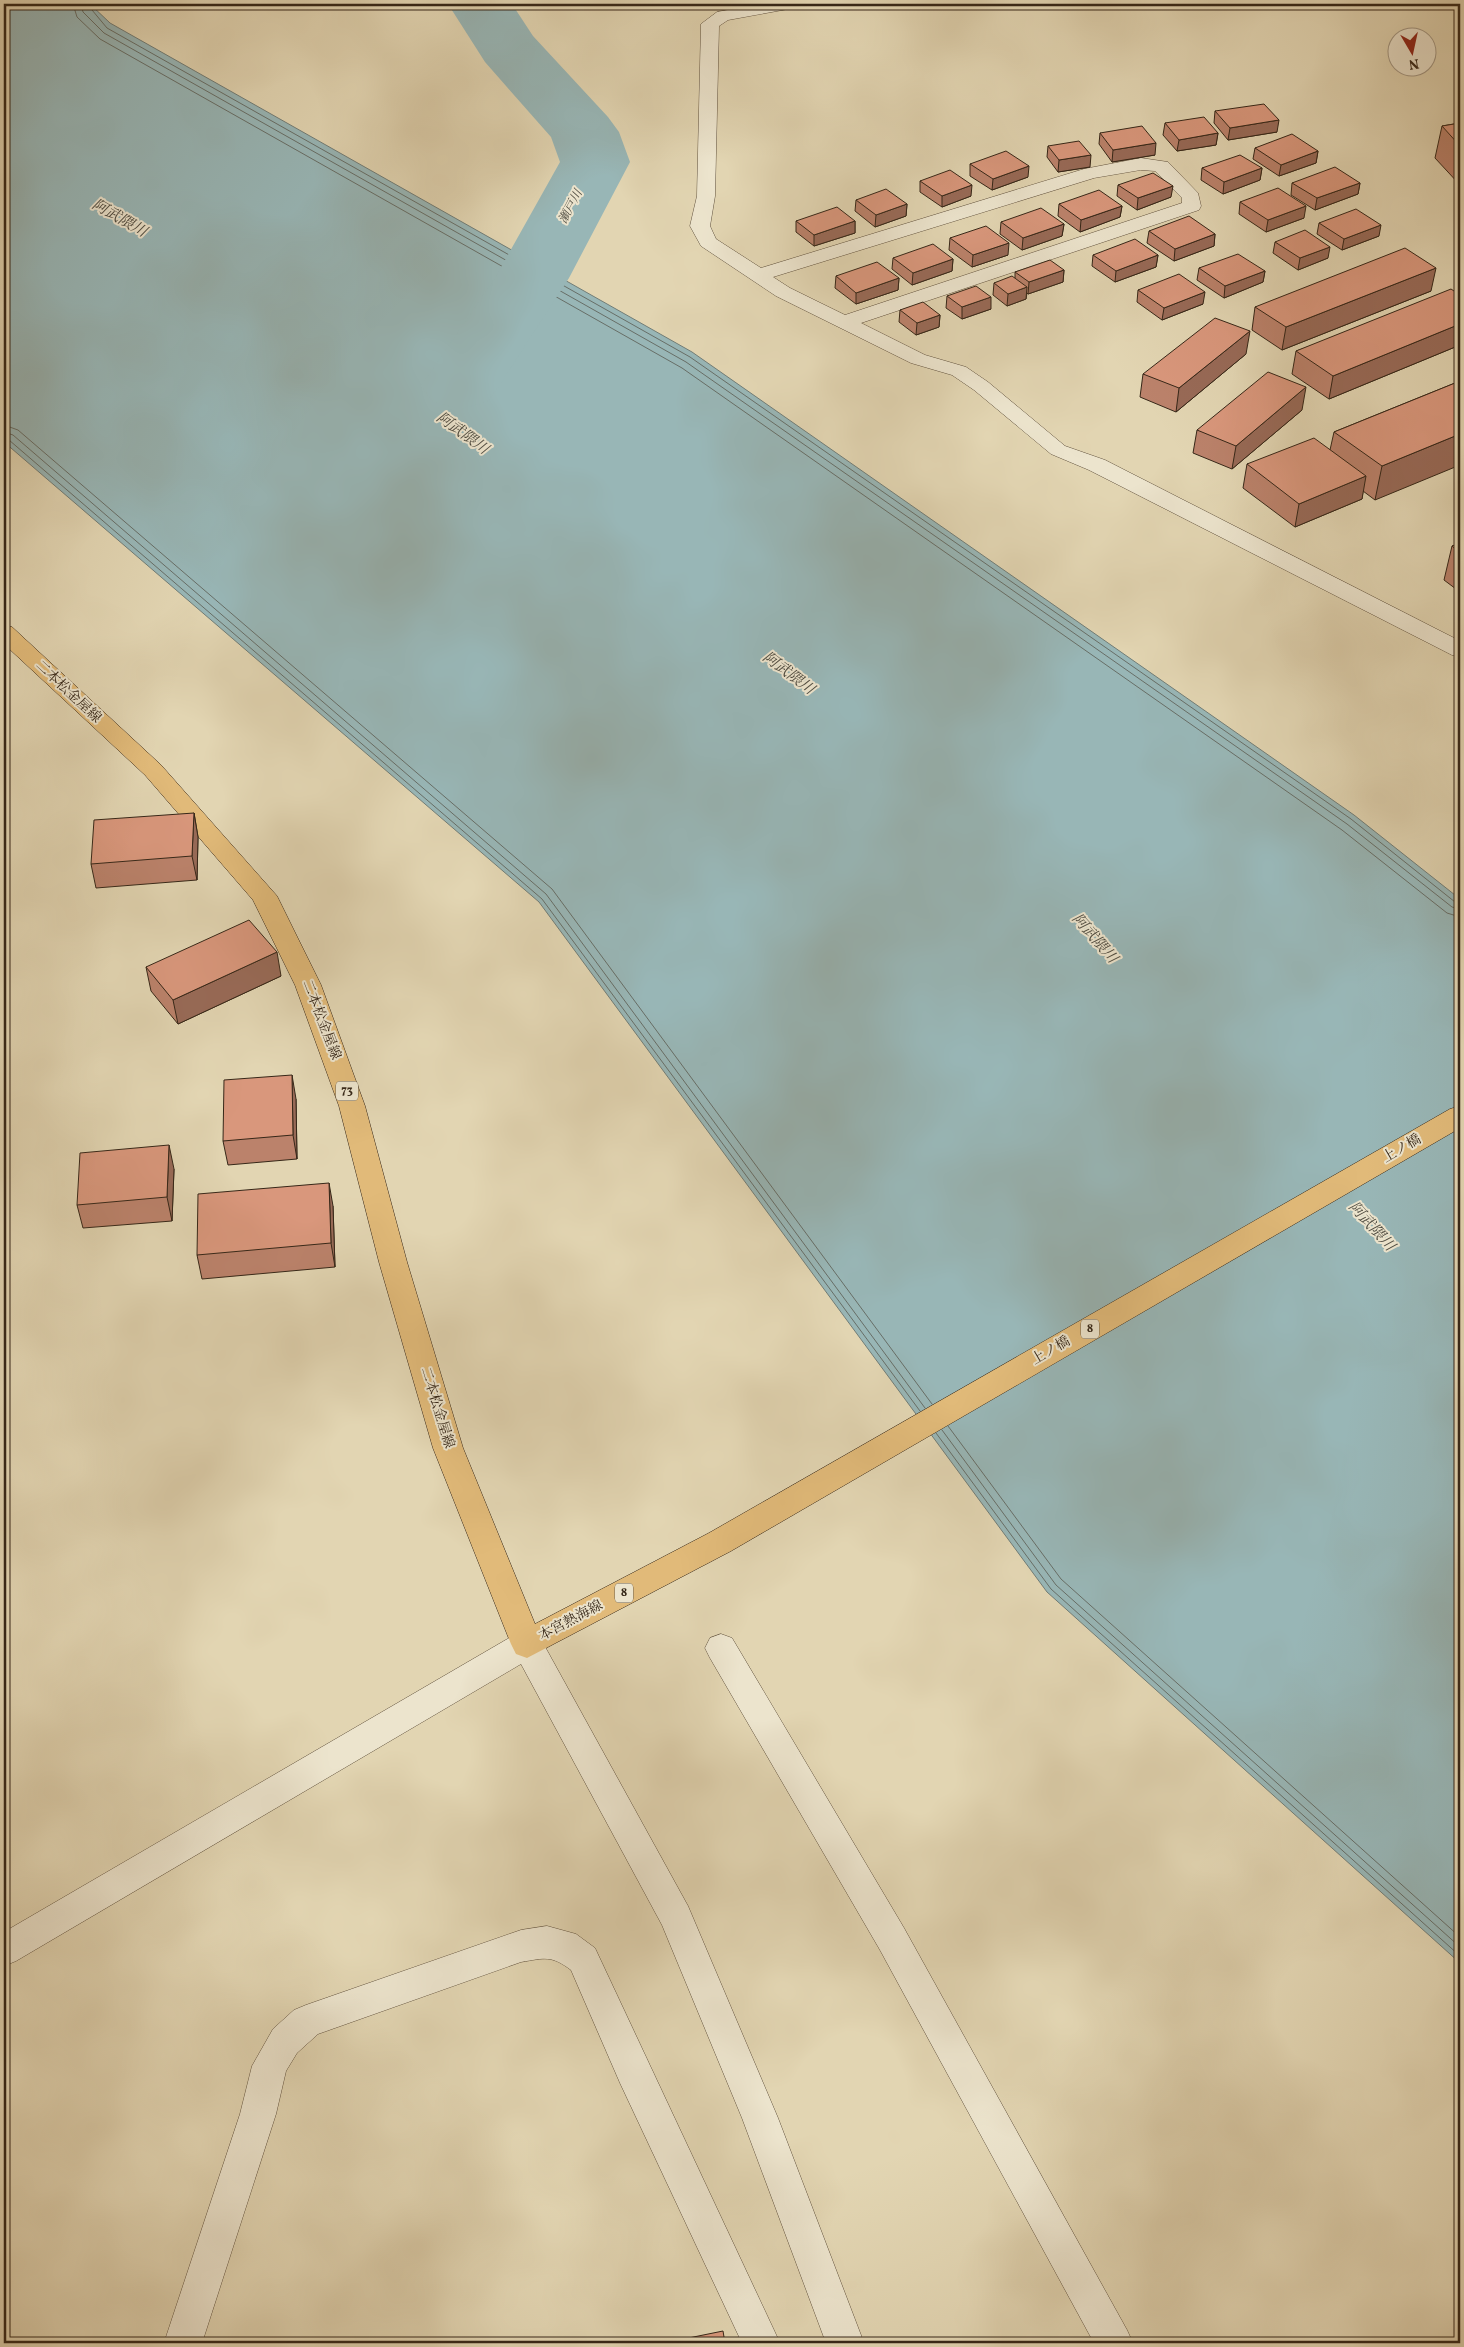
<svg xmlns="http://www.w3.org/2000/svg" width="1464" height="2347" font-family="Vollkorn,'Noto Serif JP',serif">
<rect width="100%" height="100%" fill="#e2d5b2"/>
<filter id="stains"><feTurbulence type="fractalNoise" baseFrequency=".004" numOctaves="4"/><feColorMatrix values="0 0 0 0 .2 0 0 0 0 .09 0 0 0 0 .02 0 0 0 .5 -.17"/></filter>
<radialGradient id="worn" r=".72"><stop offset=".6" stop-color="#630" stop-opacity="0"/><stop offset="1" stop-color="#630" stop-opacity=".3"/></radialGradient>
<path fill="#98b6b6" stroke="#717d77" d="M4,4H90L110,23L692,352L1354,815L1460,899V1963L1047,1592L539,902L4,442Z"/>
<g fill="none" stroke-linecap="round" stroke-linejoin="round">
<g stroke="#676e67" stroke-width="1">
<path d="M73,4L77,17L100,39L682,368L1342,830L1447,913L1460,917"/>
<path d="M81,4L83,12L104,33L686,362L1347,824L1452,907L1460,909"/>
<path d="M87,4L107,28L690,357L1351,819L1455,902L1460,903"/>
<path d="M4,425L18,430L552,889L932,1404"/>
<path d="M4,432L13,435L546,894L925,1408"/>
<path d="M4,439L9,440L542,899L920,1411"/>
<path d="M948,1426L1061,1579L1460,1937"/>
<path d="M942,1430L1056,1585L1460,1947"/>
<path d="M936,1433L1051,1589L1460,1956"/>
</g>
<path fill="#98b6b6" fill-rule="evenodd" d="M448,4H512L533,36L608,117L619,132L630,162L569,278L499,386L487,402L460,409L433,402L421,386L495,278L560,162L551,137L485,62Z"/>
<defs>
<g id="minor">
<path d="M761,4H797L794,8L788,9L728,20L719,26L715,196L710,226L716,239L761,268L1084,169L1141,158L1168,162L1198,193L1201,206L1199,210L861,323L925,355L966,367L988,382L1065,446L1105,460L1460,641V657L1452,655L1089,470L1051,454L974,390L952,375L911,363L776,296L701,246L690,226L697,196L701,24L717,12ZM1141,170L1155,171L1182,198V203L845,315L790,288L773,277L1094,178Z"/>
<path d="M721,1634L732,1638L904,1928L1127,2330L1133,2343H1094L880,1950L710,1658L705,1648L710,1638Z"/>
<path d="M547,1926L576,1934L595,1948L780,2343H742L620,2083L571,1970C551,1955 545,1958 521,1962L318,2034L297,2053L286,2071L276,2114L202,2343H164L240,2114L252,2066L273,2029L294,2010L306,2005L521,1930Z"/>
</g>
<path id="tertiary" d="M527,1630L538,1634L688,1906L778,2118L864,2343H826L742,2118L662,1925L521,1664L16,1961L4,1966V1932L516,1634Z"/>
<path id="primary" d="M4,625L12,627L161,765L277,896L321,985L365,1106L407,1262L463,1448L535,1624L709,1533L1450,1109L1460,1106V1128L731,1551L527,1658L516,1654L511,1644L433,1448L379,1262L339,1106L295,985L253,900L145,775L4,644Z"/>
</defs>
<use href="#minor" stroke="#61523e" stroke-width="1"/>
<use href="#tertiary" stroke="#61523e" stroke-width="1"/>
<use href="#primary" stroke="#362718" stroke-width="1"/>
<use href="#minor" fill="#ece4cd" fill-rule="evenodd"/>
<use href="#tertiary" fill="#ece4cd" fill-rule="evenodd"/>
<use href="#primary" fill="#e1ba79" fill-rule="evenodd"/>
</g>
<g fill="#bb826b" stroke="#362718">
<path d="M1215,111L1277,132L1228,140L1214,123Z"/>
<path d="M1165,123L1218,133L1216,145L1177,151L1163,135Z"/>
<path d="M1460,123V185L1435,158L1442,126Z"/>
<path d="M1100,133L1155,155L1112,162L1099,144Z"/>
<path d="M1048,146L1090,167L1058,172L1047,157Z"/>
<path d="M1255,148L1318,151L1316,163L1279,176L1253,159Z"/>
<path d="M970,164L1028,177L992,190L970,176Z"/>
<path d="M1202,168H1262L1260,180L1223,194L1201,180Z"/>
<path d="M920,181L971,196L942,207L920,192Z"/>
<path d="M1292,183H1360L1358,194L1315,210L1291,195Z"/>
<path d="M1118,185L1171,197L1137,210L1117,196Z"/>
<path d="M856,200L907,204L906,216L875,227L855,211Z"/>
<path d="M1240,202L1304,218L1266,232L1239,214Z"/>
<path d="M1059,204L1122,206L1120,217L1080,232L1058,216Z"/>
<path d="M796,221H855V233L814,246L796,232Z"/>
<path d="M1001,222L1064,224L1062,236L1022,250L1000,234Z"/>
<path d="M1319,223L1379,236L1342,250L1317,234Z"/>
<path d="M1149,231L1215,234L1214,246L1174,261L1147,243Z"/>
<path d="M950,238L1008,255L972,267L949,250Z"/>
<path d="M1275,242L1328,258L1298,270L1273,253Z"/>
<path d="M1093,255H1158L1156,267L1115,282L1092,266Z"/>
<path d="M893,258L953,259L952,271L912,285L892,269Z"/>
<path d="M1199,268L1265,271L1263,282L1224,298L1197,280Z"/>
<path d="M1064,270L1063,282L1028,294L1027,293L1026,299L1007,306L993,295L994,283L1015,278V272Z"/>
<path d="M836,276L899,278L898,290L856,304L835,288Z"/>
<path d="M1138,290L1203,304L1162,320L1137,302Z"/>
<path d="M1431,291L1282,350L1252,330L1255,307Z"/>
<path d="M1460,295V345L1329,399L1292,374L1296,351Z"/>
<path d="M947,296L991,309L962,319L946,308Z"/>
<path d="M900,310L940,315L939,327L916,335L899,322Z"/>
<path d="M1246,354L1176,412L1140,397L1143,374Z"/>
<path d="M1460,381L1375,500L1363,491L1362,499L1295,527L1243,488L1247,464L1330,450L1334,432Z"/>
<path d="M1302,410L1232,469L1193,453L1197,430Z"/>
<path d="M1460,543V592L1444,580L1452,546Z"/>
<path d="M194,813L198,837L197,880L96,888L91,864Z"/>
<path d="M146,967L281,976L178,1024L151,991Z"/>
<path d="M296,1099L297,1159L228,1165L223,1141Z"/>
<path d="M174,1169L172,1221L83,1228L77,1205Z"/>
<path d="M333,1206L335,1267L202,1279L197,1255Z"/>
</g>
<g fill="#986a57" stroke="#362718">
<path d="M1279,120L1277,132L1228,140L1230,128Z"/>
<path d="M1218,133L1216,145L1177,151L1179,140Z"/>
<path d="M1156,143L1155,155L1112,162L1113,150Z"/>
<path d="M1318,151L1316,163L1279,176L1281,165Z"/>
<path d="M1091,155L1090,167L1058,172L1059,160Z"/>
<path d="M1029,166L1028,177L992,190L993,179Z"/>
<path d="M1262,168L1260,180L1223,194L1224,182Z"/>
<path d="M1360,183L1358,194L1315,210L1317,198Z"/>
<path d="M972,185L971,196L942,207V196Z"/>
<path d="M1173,186L1171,197L1137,210L1138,198Z"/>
<path d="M907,204L906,216L875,227L876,215Z"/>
<path d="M1122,206L1120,217L1080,232L1081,220Z"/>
<path d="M1306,206L1304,218L1266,232L1268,220Z"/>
<path d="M855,221V233L814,246V235Z"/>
<path d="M1064,224L1062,236L1022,250L1023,238Z"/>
<path d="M1381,225L1379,236L1342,250L1344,239Z"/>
<path d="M1215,234L1214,246L1174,261L1175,249Z"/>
<path d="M1009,243L1008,255L972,267L973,255Z"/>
<path d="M1330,247L1328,258L1298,270L1300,258Z"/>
<path d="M1158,255L1156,267L1115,282L1116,271Z"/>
<path d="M953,259L952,271L912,285L913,273Z"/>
<path d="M1436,268L1431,291L1282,350L1286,327Z"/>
<path d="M1064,270L1063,282L1028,294L1029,282Z"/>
<path d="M1265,271L1263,282L1224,298L1225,286Z"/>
<path d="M899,278L898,290L856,304V293Z"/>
<path d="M1027,287L1026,299L1007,306L1008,294Z"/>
<path d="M1205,292L1203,304L1162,320L1164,308Z"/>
<path d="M991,297V309L962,319V307Z"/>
<path d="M940,315L939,327L916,335L917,323Z"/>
<path d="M1460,324V345L1329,399L1333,376Z"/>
<path d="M1250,331L1246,354L1176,412L1179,388Z"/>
<path d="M1306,387L1302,410L1232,469L1236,446Z"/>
<path d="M1460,434V465L1375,500L1382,466Z"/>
<path d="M1366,476L1362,499L1295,527L1299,504Z"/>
<path d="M194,813L198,837L197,880L192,856Z"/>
<path d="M277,952L281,976L178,1024L173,1000Z"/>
<path d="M292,1075L296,1099L297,1159L293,1135Z"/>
<path d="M169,1145L174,1169L172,1221L167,1197Z"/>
<path d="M329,1183L333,1206L335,1267L331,1243Z"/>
</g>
<g fill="#d9977c" stroke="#362718">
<path d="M1264,104L1279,120L1230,128L1215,111Z"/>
<path d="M1204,117L1218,133L1179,140L1165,123Z"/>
<path d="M1460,123V146L1442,126Z"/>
<path d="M1142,126L1156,143L1113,150L1100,133Z"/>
<path d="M1292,134L1318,151L1281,165L1255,148Z"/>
<path d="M1079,141L1091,155L1059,160L1048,146Z"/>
<path d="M1006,151L1029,166L993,179L970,164Z"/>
<path d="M1240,155L1262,168L1224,182L1202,168Z"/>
<path d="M1335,167L1360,183L1317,198L1292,183Z"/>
<path d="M950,170L972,185L942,196L920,181Z"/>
<path d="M1153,173L1173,186L1138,198L1118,185Z"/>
<path d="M1278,188L1306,206L1268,220L1240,202Z"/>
<path d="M886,189L907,204L876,215L856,200Z"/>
<path d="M1099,190L1122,206L1081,220L1059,204Z"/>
<path d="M837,207L855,221L814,235L796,221Z"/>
<path d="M1041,208L1064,224L1023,238L1001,222Z"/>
<path d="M1356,209L1381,225L1344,239L1319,223Z"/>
<path d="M1189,216L1215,234L1175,249L1149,231Z"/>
<path d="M986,226L1009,243L973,255L950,238Z"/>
<path d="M1305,230L1330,247L1300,258L1275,242Z"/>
<path d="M1135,239L1158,255L1116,271L1093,255Z"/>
<path d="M933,244L953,259L913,273L893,258Z"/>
<path d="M1405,248L1436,268L1286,327L1255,307Z"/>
<path d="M1238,254L1265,271L1225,286L1199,268Z"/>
<path d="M1050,260L1064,270L1029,282L1015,272Z"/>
<path d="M877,262L899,278L856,293L836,276Z"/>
<path d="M1179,274L1205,292L1164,308L1138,290Z"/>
<path d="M1012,276L1027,287L1008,294L994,283Z"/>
<path d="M976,286L991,297L962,307L947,296Z"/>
<path d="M1451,289L1460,295V324L1333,376L1296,351Z"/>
<path d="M923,302L940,315L917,323L900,310Z"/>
<path d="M1215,318L1250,331L1179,388L1143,374Z"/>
<path d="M1268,372L1306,387L1236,446L1197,430Z"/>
<path d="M1460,381V434L1382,466L1334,432Z"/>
<path d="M1314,438L1366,476L1299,504L1247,464Z"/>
<path d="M1460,543V553L1452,546Z"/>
<path d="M194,813L192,856L91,864L94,820Z"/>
<path d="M249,920L277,952L173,1000L146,967Z"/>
<path d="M292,1075L293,1135L223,1141L224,1080Z"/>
<path d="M169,1145L167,1197L77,1205L80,1153Z"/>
<path d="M329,1183L331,1243L197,1255L198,1194Z"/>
<path d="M723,2331L725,2343H664Z"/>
</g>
<g text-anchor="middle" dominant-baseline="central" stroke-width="4" stroke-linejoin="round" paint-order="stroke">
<g font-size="12" font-style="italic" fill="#4e4b40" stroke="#ece4cd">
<text transform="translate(571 207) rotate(-62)">瀬戸川</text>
</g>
<g fill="#ece4cd" stroke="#6d604e" stroke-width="1">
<rect x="336" y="1081.5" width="22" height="19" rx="4"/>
<rect x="1081" y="1319.5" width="18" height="19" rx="4"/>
<rect x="615" y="1583.5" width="18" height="19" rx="4"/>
</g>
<g font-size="12" font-weight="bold" fill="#362718">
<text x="347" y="1091">73</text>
<text x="1090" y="1329">8</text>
<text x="624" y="1593">8</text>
</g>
<g font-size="14" fill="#362718" stroke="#ece4cd">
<text transform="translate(68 692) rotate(43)">二本松金屋線</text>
<text transform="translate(321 1020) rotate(69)">二本松金屋線</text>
<text transform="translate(1402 1149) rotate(-30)">上ノ橋</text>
<text transform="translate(1051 1351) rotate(-30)">上ノ橋</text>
<text transform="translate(437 1408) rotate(73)">二本松金屋線</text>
<text transform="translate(571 1621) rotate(-28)">本宮熱海線</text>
</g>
<g font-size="15" font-style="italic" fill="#4e4b40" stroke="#ece4cd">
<text transform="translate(119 219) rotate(30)">阿武隈川</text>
<text transform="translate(462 434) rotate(36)">阿武隈川</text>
<text transform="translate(788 674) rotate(37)">阿武隈川</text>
<text transform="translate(1094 939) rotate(49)">阿武隈川</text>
<text transform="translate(1371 1227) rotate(48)">阿武隈川</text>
</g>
</g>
<rect width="1464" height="2347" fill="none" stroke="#e2d5b2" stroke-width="20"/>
<rect x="5" y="5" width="1454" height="2337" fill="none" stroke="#362718" stroke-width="2.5"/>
<rect x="10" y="10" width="1444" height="2327" fill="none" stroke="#362718"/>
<g transform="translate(1412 52) rotate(171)"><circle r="24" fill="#ece4cd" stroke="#a39885"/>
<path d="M0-4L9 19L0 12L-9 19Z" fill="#8f2418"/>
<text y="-8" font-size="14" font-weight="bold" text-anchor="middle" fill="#362718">N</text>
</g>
<rect width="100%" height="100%" filter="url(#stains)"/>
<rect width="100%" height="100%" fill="url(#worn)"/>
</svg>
